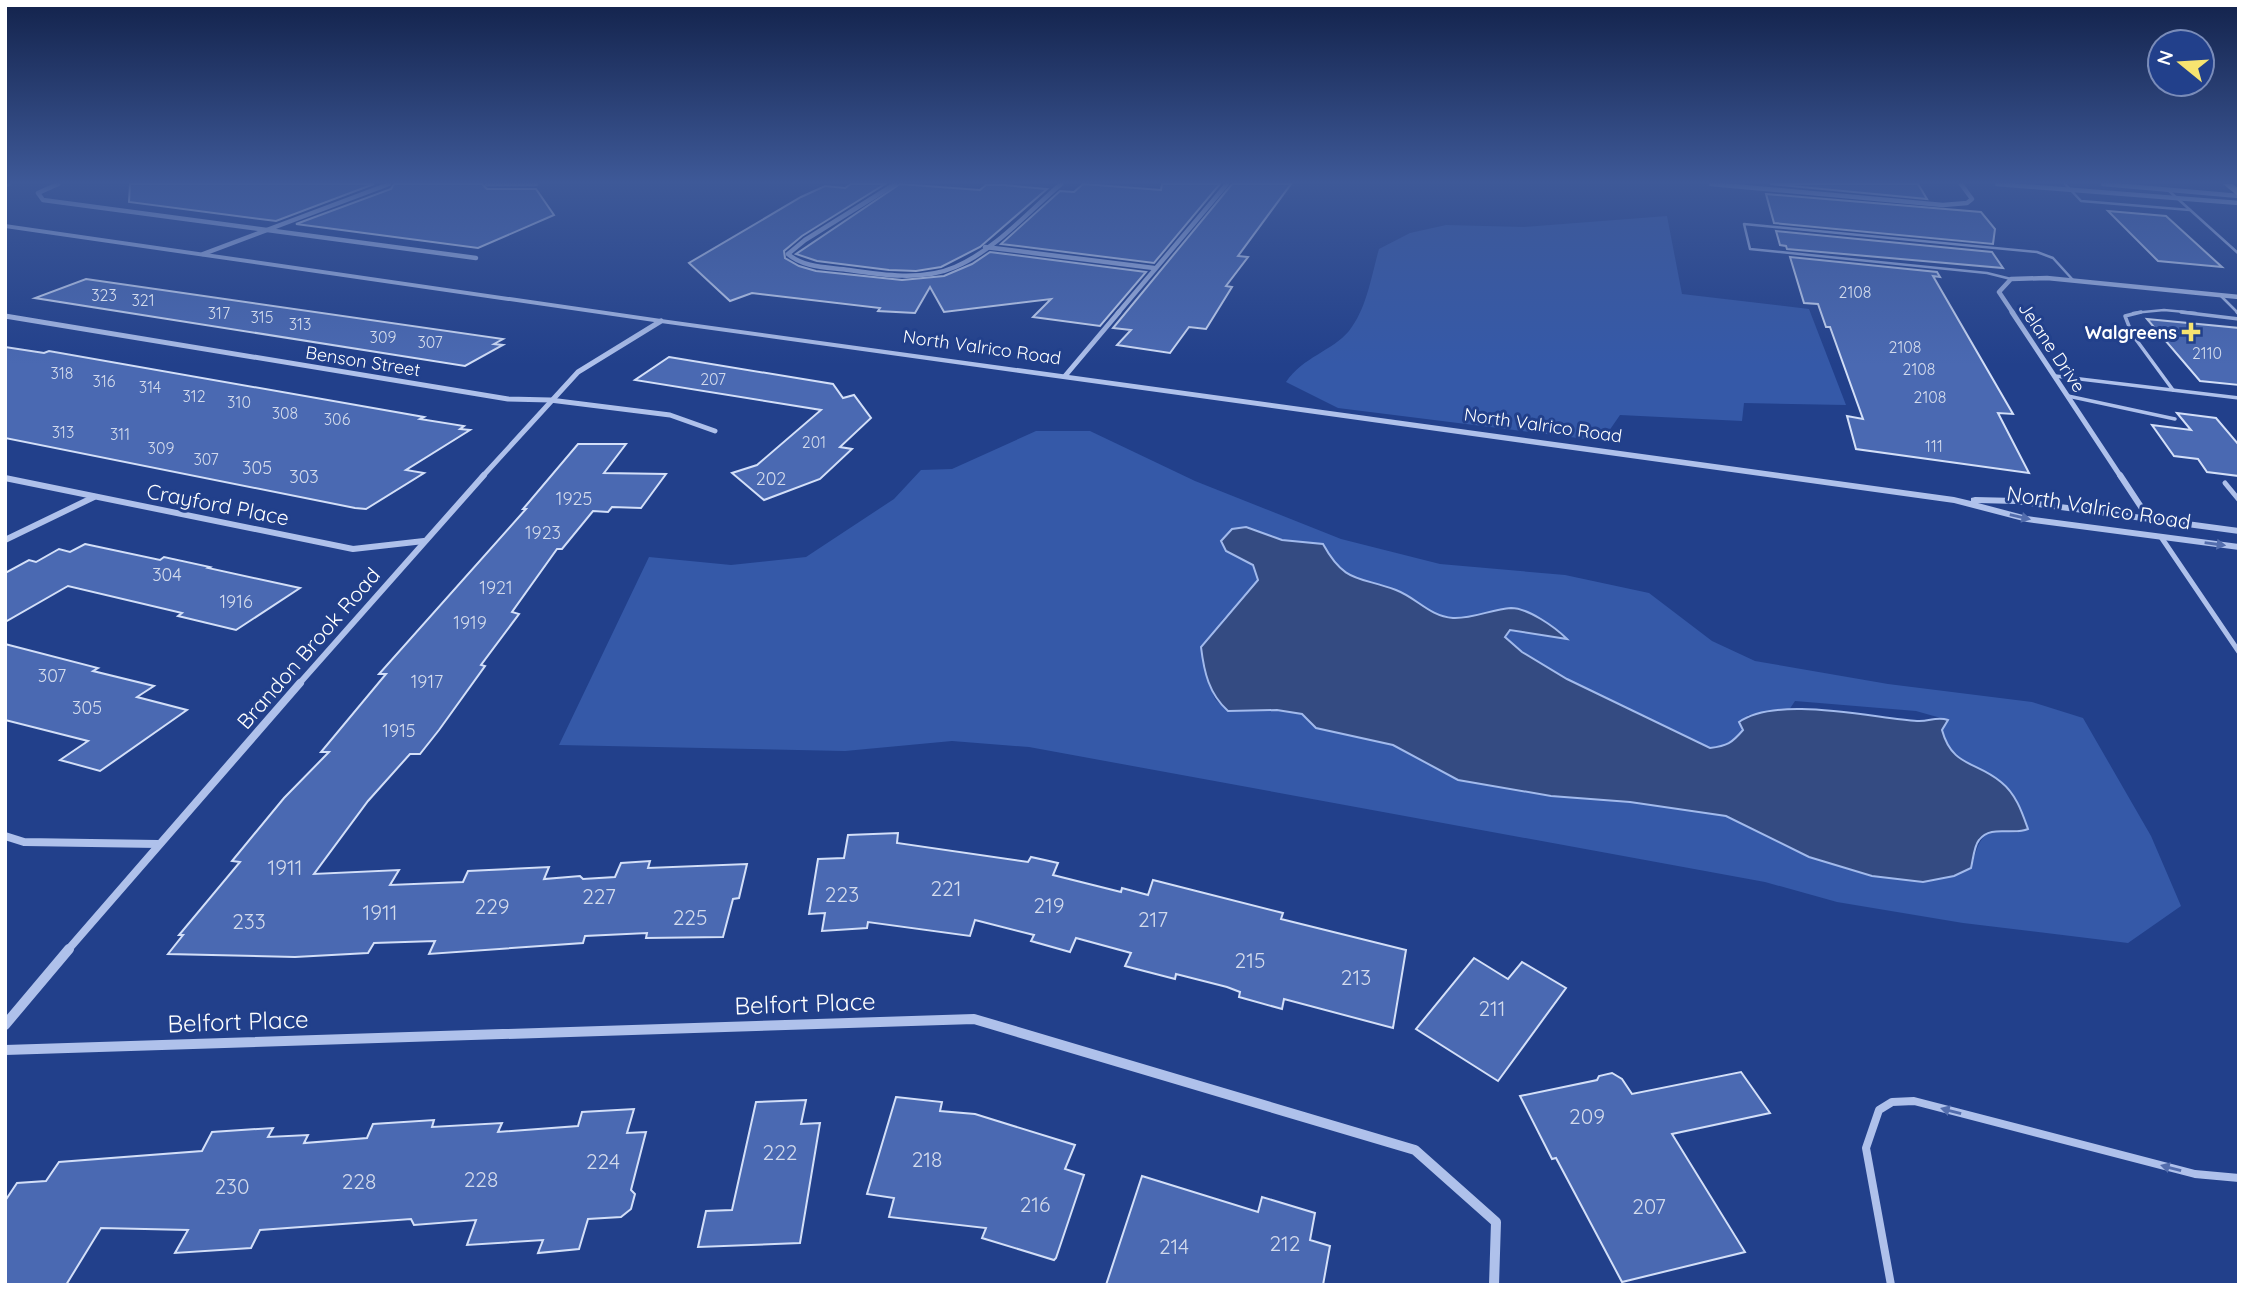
<svg xmlns="http://www.w3.org/2000/svg" width="2244" height="1290" font-family="Quicksand,sans-serif">
<rect width="100%" height="100%" fill="#22408b"/>
<g fill="#3559a8" fill-rule="evenodd">
<path d="M1667,216L1682,294L1809,309L1846,405L1744,403L1742,421L1620,415L1602,441L1338,408L1286,382C1303,357 1332,351 1349,331C1367,308 1371,277 1379,249L1410,233L1446,225L1524,227Z"/>
<path d="M1036,431H1090L1195,481L1341,539L1440,564L1565,575L1649,593L1712,641L1755,661L1888,684L2032,702L2083,718L2151,836L2181,906L2128,943L1963,923L1837,902L1765,882L1029,747L952,741L845,751L559,745L649,557L731,565L806,557L894,499L921,470L952,469ZM1272,535L1282,540L1323,544C1347,587 1359,575 1397,590C1411,596 1423,611 1438,616C1460,624 1491,613 1512,608L1567,639L1510,630L1505,636L1522,652L1567,679L1710,748C1732,745 1741,736 1748,715L1789,710L1795,701L1916,711L1948,720L1942,730L1946,746L1966,764L1982,771L2018,833C1982,829 1981,834 1971,868L1923,882L1873,876L1809,857L1726,816L1630,802L1551,796L1458,780L1393,745L1316,728L1302,714L1277,710L1228,711L1215,699L1204,669L1222,620L1244,600L1258,580L1253,565L1243,559Z"/>
</g>
<path fill="#344b82" stroke="#a2baec" stroke-width="2" d="M1246,527L1282,540L1323,544C1345,584 1359,576 1396,590C1417,598 1429,616 1453,618C1473,619 1492,609 1511,608C1528,608 1555,627 1567,639L1510,630L1505,637L1522,652L1567,679L1710,748C1727,746 1732,743 1743,730L1739,722C1776,695 1873,718 1917,721C1929,722 1936,716 1948,720L1942,730C1952,767 1976,761 2001,782C2016,794 2022,812 2028,829C2013,836 1991,824 1979,840C1974,846 1973,860 1971,868L1954,876L1923,882L1872,876L1809,857L1726,816L1630,802L1551,796L1458,780L1393,745L1316,728L1302,714L1277,710L1228,711C1209,694 1204,672 1201,647L1258,580L1253,565L1226,551L1221,541L1232,529Z"/>
<g fill="#4a69b2" stroke="#d3dff8" stroke-width="2">
<path d="M130,184H374L276,221L129,202Z"/>
<path d="M394,184H482L487,189H536L554,215L478,248L296,224L391,189Z"/>
<path d="M851,184H885L802,236L784,251L785,258L799,266L816,271L902,280L944,276L972,264L990,252L1146,272L1100,326L1033,317L1051,299L944,312L930,287L915,313L878,311L880,308L752,293L730,301L689,263L801,197L825,186L845,188Z"/>
<path d="M900,184L980,190L986,185H1003L1047,189L980,247L941,267L916,271L889,270L817,261L796,254Z"/>
<path d="M1083,184L1161,190L1162,184H1220L1154,263L1001,244L1060,191L1074,192Z"/>
<path d="M1232,184H1291L1238,256L1248,257L1226,286L1232,287L1206,329L1189,327L1170,353L1117,345L1131,330L1113,328Z"/>
<path d="M1770,184H1918L1927,199Z"/>
<path d="M1766,194L1981,212L1995,229L1993,244L1774,223Z"/>
<path d="M2108,211L2166,216L2222,267L2158,261Z"/>
<path d="M1776,231L1992,252L2003,268L1787,249L1786,246L1780,245Z"/>
<path d="M1790,257L1937,272L1940,277L1933,276L2013,414L1998,413L2029,473L1856,449L1847,416L1863,419L1830,327H1826L1818,304L1804,303Z"/>
<path d="M86,279L503,339L494,344L503,345L465,366L35,298Z"/>
<path d="M2147,319L2239,328V385L2200,381Z"/>
<path d="M5,347L44,353L49,351L424,417L420,419L464,426L460,429L470,430L406,470L424,473L366,509L355,508L5,438Z"/>
<path d="M669,357L833,384L843,398L854,395L871,418L840,447L852,449L820,479L764,500L732,473L757,465L821,410L635,380Z"/>
<path d="M2177,413L2216,418L2239,445V476L2207,472L2198,459L2174,456L2152,425L2191,430Z"/>
<path d="M578,444H626L604,473L666,474L641,508L612,507L608,512L593,511L562,549H557L512,612L519,614L481,665L485,666L439,730L420,754H410L368,801L314,874L399,870L390,885L463,882L468,871L549,867L544,879L580,876L583,879L615,877L621,863L650,861L648,868L747,864L739,898L733,899L723,937L646,938L647,933L585,936L583,943L429,954L435,941L374,943L368,953L295,957L168,954L183,935H179L240,862L232,861L284,798L329,752H321L386,674H379L526,509H523Z"/>
<path d="M85,544L160,560L164,557L210,567L208,568L300,588L236,630L178,616L182,613L68,586L5,622V573L29,560L36,562L59,549L70,552Z"/>
<path d="M5,644L98,668L93,671L154,686L137,697L187,710L100,771L60,760L88,741L5,720Z"/>
<path d="M898,833L897,843L1028,862L1031,857L1058,863L1053,875L1121,892L1122,888L1148,895L1153,880L1283,913L1281,919L1406,950L1393,1028L1284,999L1282,1009L1239,997L1240,992L1227,987L1176,974L1175,979L1125,966L1131,953L1076,938L1070,952L1031,941L1034,935L975,920L970,936L868,922L867,928L822,931L825,913L809,914L818,859L844,858L848,835Z"/>
<path d="M1474,958L1508,979L1522,962L1566,988L1498,1081L1416,1029Z"/>
<path d="M1741,1072L1770,1113L1672,1134L1745,1252L1622,1282L1556,1158L1552,1159L1520,1096L1597,1080L1599,1076L1612,1073L1622,1079L1632,1094Z"/>
<path d="M896,1097L942,1102L940,1111L975,1114L1075,1145L1065,1169L1084,1175L1056,1258L1054,1260L982,1238L986,1228L889,1217L894,1198L867,1194Z"/>
<path d="M806,1100L801,1124L820,1123L800,1243L698,1247L706,1211L732,1210L756,1102Z"/>
<path d="M634,1109L627,1133L646,1132L631,1190L635,1194L631,1209L621,1217L588,1219L579,1249L538,1253L543,1240L467,1245L476,1220L414,1225L411,1219L260,1230L251,1248L175,1253L188,1230L101,1228L66,1285H5V1201L17,1183L46,1181L59,1162L202,1151L212,1132L273,1128L268,1137L308,1135L304,1143L367,1138L373,1124L434,1120L432,1127L502,1123L498,1132L578,1126L582,1112Z"/>
<path d="M1142,1176L1258,1212L1262,1197L1315,1213L1310,1240L1330,1246L1323,1285H1106Z"/>
</g>
<g fill="none" stroke-linecap="round" stroke-linejoin="round">
<g stroke="#afc1eb" stroke-width="2.5">
<path d="M2065,184L2081,201L2190,210"/>
<path d="M2168,190L2239,254"/>
<path d="M2011,279L1987,273L1750,249L1744,224L2037,252L2053,258L2073,280"/>
<path d="M2220,295L2238,313"/>
<path d="M2133,313L2164,310L2196,313"/>
</g>
<g stroke="#afc1eb" stroke-width="3.5">
<path d="M2141,312L2125,316L2132,334L2173,390"/>
<path d="M2181,312L2239,319"/>
<path d="M2237,312L2239,314"/>
<path d="M2055,376L2239,398"/>
<path d="M2068,396L2175,419"/>
</g>
<g stroke="#afc1eb" stroke-width="5">
<path d="M2225,483L2239,500"/>
<path d="M2161,537L2239,652"/>
</g>
<path stroke="#afc1eb" stroke-width="8" d="M1891,1285L1866,1148L1879,1110L1892,1102L1914,1101L2195,1174L2239,1178"/>
<g stroke="#afc1eb" stroke-width="4.5">
<path d="M58,184L38,193L43,200L476,258"/>
<path d="M487,184H536"/>
<path d="M895,184L805,240L788,254C804,268 828,267 849,270C882,275 923,281 955,267C995,250 1028,212 1061,184"/>
<path d="M1711,184L1943,205L1967,203L1972,199L1961,184"/>
<path d="M1997,184L2239,203"/>
<path d="M2103,184L2239,196"/>
<path d="M5,185L8,184"/>
<path d="M985,247L1154,268"/>
<path d="M203,254L389,184"/>
<path d="M1118,313L1227,184"/>
<path d="M2013,313L1999,292L2011,279L2047,278L2239,297"/>
</g>
<g stroke="#afc1eb" stroke-width="5">
<path d="M2012,312L2121,477"/>
<path d="M5,316L508,399L550,400L670,415L715,431"/>
<path d="M1065,376L1119,312"/>
<path d="M482,477L578,372L661,321"/>
</g>
<g stroke="#afc1eb" stroke-width="6">
<path d="M2120,475L2149,519"/>
<path d="M5,478L353,549L424,541"/>
<path d="M5,540L94,497"/>
<path d="M298,685L484,475"/>
</g>
<g stroke="#afc1eb" stroke-width="8">
<path d="M5,836L24,842L158,844"/>
<path d="M67,951L300,683"/>
</g>
<g stroke="#afc1eb" stroke-width="10">
<path d="M5,1025L69,949"/>
<path d="M5,1050L974,1019L1415,1150L1496,1222L1494,1285"/>
</g>
<path fill="#afc1eb" fill-rule="evenodd" d="M5,224L661,319L1954,497L1971,501V498L1975,497L2016,498L2239,528V534L2016,504L1978,503L2027,516L2239,544V550L2027,522L1954,503L661,323L5,228Z"/>
<path fill="#f9fafe" fill-rule="evenodd" d="M2223,184H2233L2239,189V197Z"/>
</g>
<defs><path id="oneway-solid" d="M-6-.8H1V-3.2L6.5 0L1 3.2V.8H-6Z" transform="scale(1.75)"/></defs>
<g fill="#536dad">
<use href="#oneway-solid" transform="translate(2020 517) rotate(13)"/>
<use href="#oneway-solid" transform="translate(2215 544) rotate(8)"/>
<use href="#oneway-solid" transform="translate(1951 1111) rotate(-165)"/>
<use href="#oneway-solid" transform="translate(2171 1168) rotate(-165)"/>
</g>
<linearGradient id="sky" x2="0" y2="1"><stop stop-color="#13234c"/><stop offset="0.5" stop-color="#3e5998"/><stop offset="1" stop-color="#3e5998" stop-opacity="0"/></linearGradient>
<rect width="2244" height="365" fill="url(#sky)"/>
<path fill="#f7e470" stroke="#22408b" stroke-width="2.5" d="M2187.5 321.5h7v7h7v7h-7v7h-7v-7h-7v-7h7z"/>
<g text-anchor="middle" dominant-baseline="central" stroke-width="6" stroke-linejoin="round" paint-order="stroke">
<g font-size="16" fill="#d2daec">
<text x="1855" y="292">2108</text>
<text x="104" y="295">323</text>
<text x="143" y="300">321</text>
<text x="219" y="313">317</text>
<text x="262" y="317">315</text>
<text x="300" y="324">313</text>
<text x="383" y="337">309</text>
<text x="430" y="342">307</text>
<text x="1905" y="347">2108</text>
<text x="2207" y="353">2110</text>
<text x="1919" y="369">2108</text>
<text x="62" y="373">318</text>
<text x="713" y="379">207</text>
<text x="104" y="381">316</text>
<text x="150" y="387">314</text>
<text x="194" y="396">312</text>
<text x="1930" y="397">2108</text>
<text x="239" y="402">310</text>
<text x="285" y="413">308</text>
<text x="337" y="419">306</text>
<text x="63" y="432">313</text>
<text x="120" y="434">311</text>
<text x="814" y="442">201</text>
<text x="1934" y="446">111</text>
<text x="161" y="448">309</text>
<text x="206" y="459">307</text>
</g>
<g font-size="18" font-weight="bold" fill="#fff" stroke="#22408b" text-anchor="end">
<text x="2177" y="332">Walgreens</text>
</g>
<g font-size="18" fill="#fff" stroke="#22408b">
<text transform="translate(982 347) rotate(8)">North Valrico Road</text>
<text transform="translate(2052 347) rotate(56)">Jelane Drive</text>
<text transform="translate(363 361) rotate(9)">Benson Street</text>
<text transform="translate(1543 425) rotate(8)">North Valrico Road</text>
</g>
<g font-size="18" fill="#d2daec">
<text x="257" y="467">305</text>
<text x="304" y="476">303</text>
<text x="771" y="478">202</text>
<text x="574" y="498">1925</text>
<text x="543" y="532">1923</text>
<text x="167" y="574">304</text>
<text x="496" y="587">1921</text>
<text x="236" y="601">1916</text>
<text x="470" y="622">1919</text>
<text x="52" y="675">307</text>
<text x="427" y="681">1917</text>
<text x="87" y="707">305</text>
<text x="399" y="730">1915</text>
</g>
<g font-size="21" fill="#fff" stroke="#22408b">
<text transform="translate(218 504) rotate(11)">Crayford Place</text>
<text transform="translate(2099 507) rotate(9)">North Valrico Road</text>
<text transform="translate(308 648) rotate(-49)">Brandon Brook Road</text>
</g>
<g font-size="21" fill="#d2daec">
<text x="285" y="867">1911</text>
<text x="946" y="888">221</text>
<text x="842" y="894">223</text>
<text x="599" y="896">227</text>
<text x="1049" y="905">219</text>
<text x="492" y="906">229</text>
<text x="380" y="912">1911</text>
<text x="690" y="917">225</text>
<text x="1153" y="919">217</text>
<text x="249" y="921">233</text>
<text x="1250" y="960">215</text>
<text x="1356" y="977">213</text>
<text x="1492" y="1008">211</text>
<text x="1587" y="1116">209</text>
<text x="780" y="1152">222</text>
<text x="927" y="1159">218</text>
<text x="603" y="1161">224</text>
<text x="481" y="1179">228</text>
<text x="359" y="1181">228</text>
<text x="232" y="1186">230</text>
<text x="1035" y="1204">216</text>
<text x="1649" y="1206">207</text>
<text x="1285" y="1243">212</text>
<text x="1174" y="1246">214</text>
</g>
<g font-size="24" fill="#fff" stroke="#22408b">
<text transform="translate(805 1003) rotate(-2)">Belfort Place</text>
<text transform="translate(238 1021) rotate(-2)">Belfort Place</text>
</g>
</g>
<rect width="2244" height="1290" fill="none" stroke="#ffffff" stroke-width="14"/>
<g transform="translate(2181 63) rotate(288)"><circle r="33" fill="#22408b" stroke="#7a8cb9" stroke-width="2"/>
<path d="M0-5L12 26L0 18L-12 26Z" fill="#f7e470"/>
<text y="-10" font-size="19" font-weight="bold" text-anchor="middle" fill="#ffffff">N</text>
</g>
</svg>
